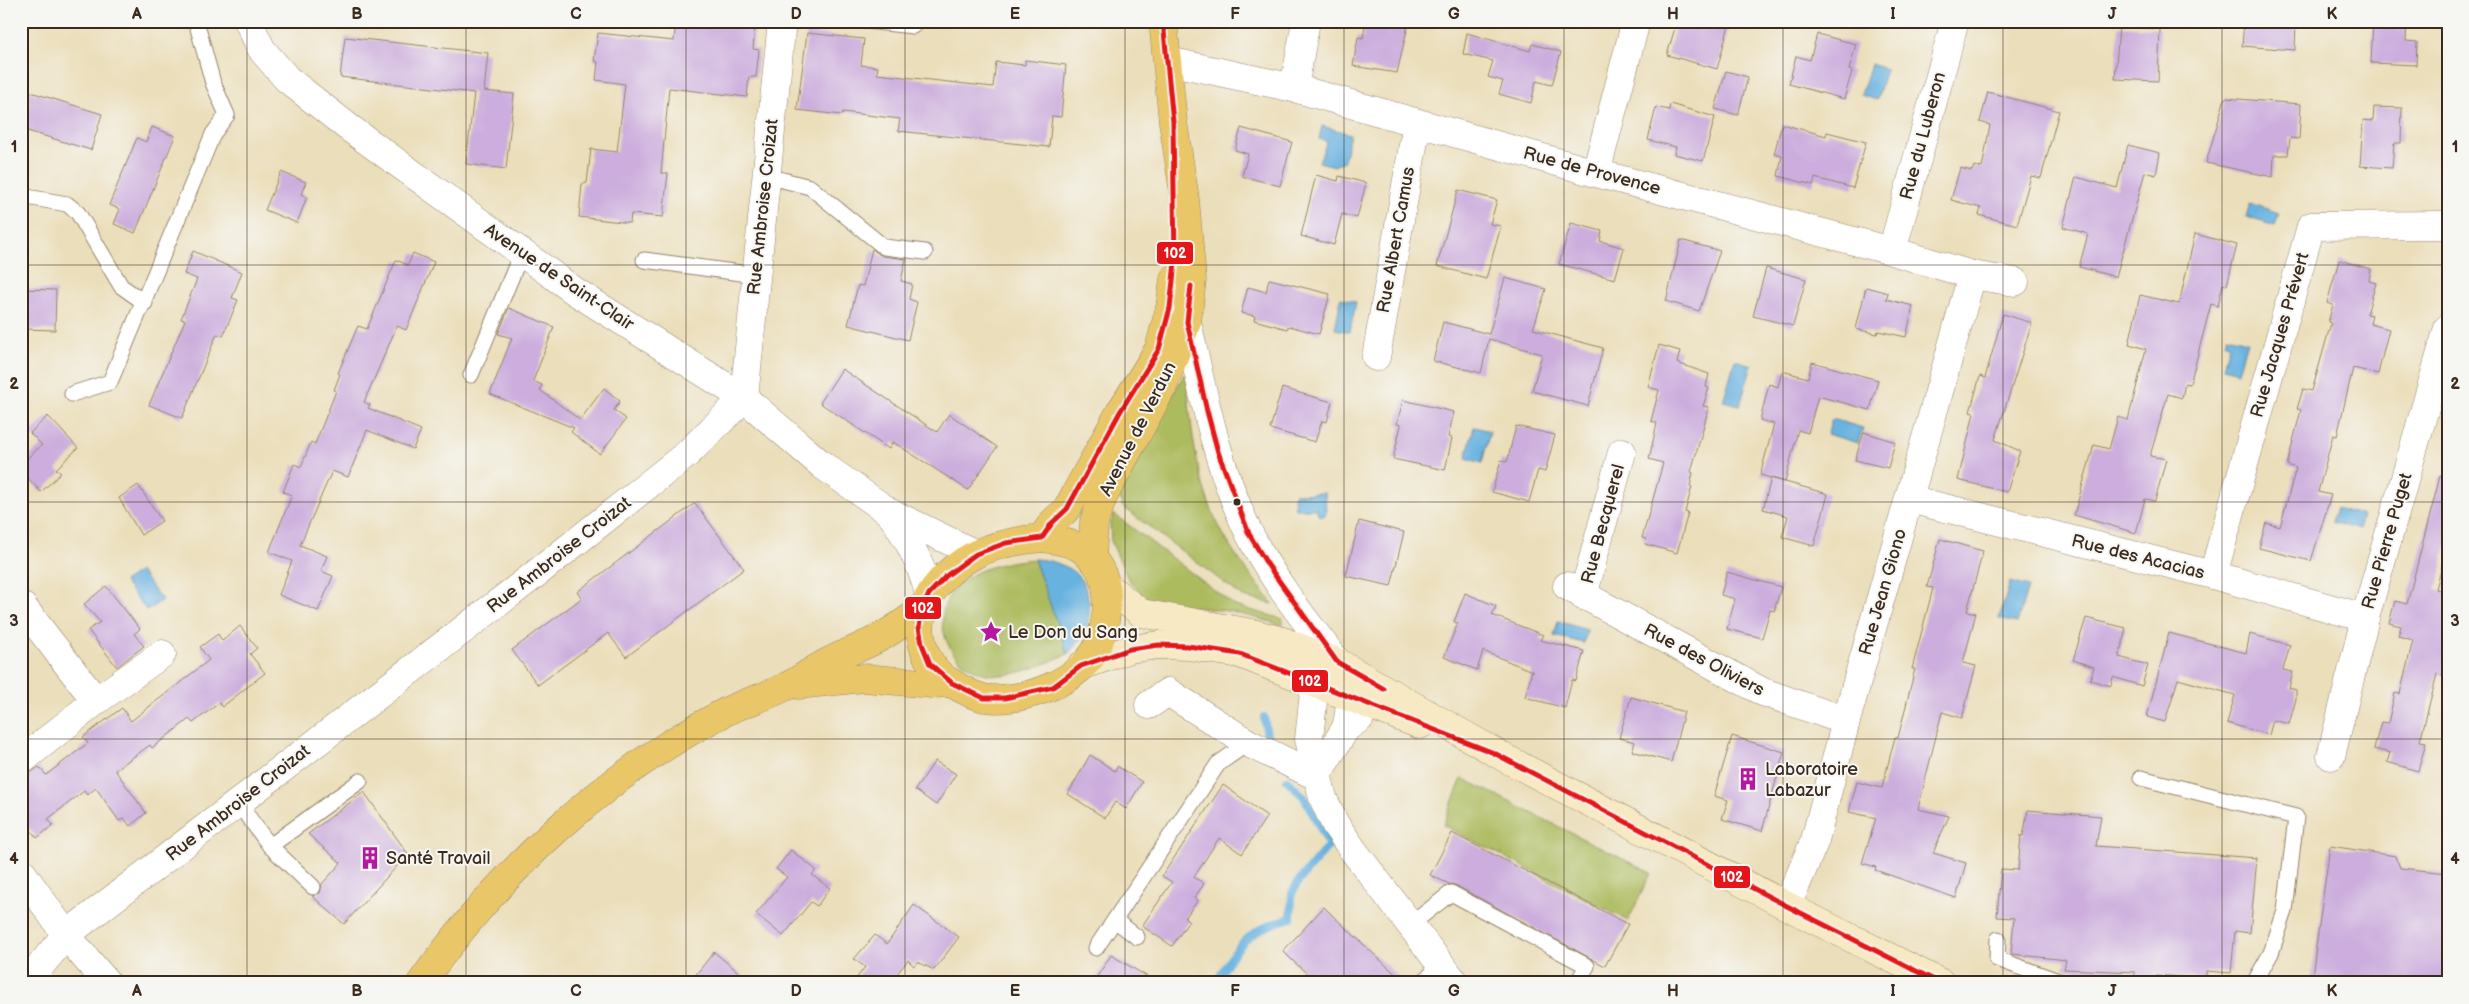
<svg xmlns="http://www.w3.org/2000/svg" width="2469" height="1004" font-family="'Balsamiq Sans',sans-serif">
<rect width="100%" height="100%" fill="#f6f6f2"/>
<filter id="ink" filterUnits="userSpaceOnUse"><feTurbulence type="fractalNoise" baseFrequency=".02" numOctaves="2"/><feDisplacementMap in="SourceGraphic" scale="10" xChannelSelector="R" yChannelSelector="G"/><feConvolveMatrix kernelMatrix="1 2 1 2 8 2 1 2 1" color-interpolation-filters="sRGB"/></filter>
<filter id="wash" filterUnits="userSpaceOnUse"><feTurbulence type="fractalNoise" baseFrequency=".0096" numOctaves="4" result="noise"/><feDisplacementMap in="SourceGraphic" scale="20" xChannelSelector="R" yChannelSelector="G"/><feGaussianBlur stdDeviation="1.12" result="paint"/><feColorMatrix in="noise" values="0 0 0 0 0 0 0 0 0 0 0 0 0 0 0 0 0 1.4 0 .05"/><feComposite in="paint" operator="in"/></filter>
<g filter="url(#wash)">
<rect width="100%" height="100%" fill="#ebdeba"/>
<g fill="#adbb5e" stroke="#74723e">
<path d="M1184,374L1187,378C1191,433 1197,490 1226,539C1239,562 1257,583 1273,604L1243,597L1123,507L1119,496Z"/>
<path d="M1114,514L1235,606L1283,619V625L1228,611L1159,603L1143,597L1128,579L1111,541L1110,525Z"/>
<path d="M1034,559L1068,654C1046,663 1019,676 995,675C949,673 924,616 959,584C977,567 1010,561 1034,559Z"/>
<path d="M1462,778L1651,873L1628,921L1443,825Z"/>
</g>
<g fill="#68b2e0" stroke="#526e7f">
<path d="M1871,64L1886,69L1877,100L1861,95Z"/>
<path d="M1322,126L1350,134L1344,161L1334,166L1319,162L1327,141L1319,139Z"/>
<path d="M2250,203L2279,213L2275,226L2246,217Z"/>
<path d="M1341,298L1356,302L1350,332L1335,329Z"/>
<path d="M2227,336L2247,341L2238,372L2223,368L2229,344L2225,343Z"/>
<path d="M1735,360L1752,365L1740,405L1723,401Z"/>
<path d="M1832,419L1863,428L1858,443L1827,434Z"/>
<path d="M1474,427L1490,431L1482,463L1466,458Z"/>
<path d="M1325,493L1326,513L1324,516L1318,515L1317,509H1295L1294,494Z"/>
<path d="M2336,508L2363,516L2359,530L2332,522Z"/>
<path d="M1034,559C1047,560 1059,562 1071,570C1090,582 1094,613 1084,633C1080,640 1073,648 1068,654Z"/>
<path d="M140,571L162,600L147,611L124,582Z"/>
<path d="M2010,582L2028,587L2017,623L1999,619Z"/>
<path d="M1558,621L1587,630L1584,643L1554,636Z"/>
</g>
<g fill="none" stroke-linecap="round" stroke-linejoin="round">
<g stroke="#68b2e0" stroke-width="8">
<path d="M1264,717L1268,741"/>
<path d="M1216,983C1237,945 1248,929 1291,918L1292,893L1298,882L1329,845L1304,797L1287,780"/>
</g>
</g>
<g id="blocks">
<g fill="#ccaddd">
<path d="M676,21H702L755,27L753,49L759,50L756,77H749L747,97L669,88L661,173H668L663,217L631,214L630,223L579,217L582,184L587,183L591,149L617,152L625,84L596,80L598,62L594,61L598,33L674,41Z"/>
<path d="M1366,21H1409L1397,73L1353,66L1358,37L1363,38Z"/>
<path d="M1677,21H1716L1729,25L1717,69L1667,55Z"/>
<path d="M2244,21H2296L2295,50L2242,46Z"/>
<path d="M2373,21H2407L2406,41L2417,42L2416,65L2371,63Z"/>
<path d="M2119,26L2160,29L2158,81L2115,79Z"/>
<path d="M807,33L864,39L861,65L878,67L877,74L993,87L996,62L1025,65V60L1066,65L1061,117L1052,116L1049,147L898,131L900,119L843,112L842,115L797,110Z"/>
<path d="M1467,33L1530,51L1532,44L1561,52L1552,85L1536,81L1531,103L1499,94L1503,81L1488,77L1493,61L1463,54Z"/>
<path d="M1817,34L1856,44L1849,70L1852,71L1844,99L1789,84L1796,56L1810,60Z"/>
<path d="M345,37L488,53L484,91L514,94L506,169L466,164L474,93L340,77Z"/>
<path d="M1726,71L1748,77L1738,115L1715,109Z"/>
<path d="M21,89L102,114L91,150L21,129Z"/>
<path d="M1988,92L2059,111L2041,178L2031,176L2017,225L1979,215L1981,208L1951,200L1960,168L1972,171L1974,166L1982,168L1990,125L1980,122Z"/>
<path d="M2225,98L2301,104L2299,139L2290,138L2288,155H2274L2273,177L2206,163Z"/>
<path d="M1670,104L1715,117L1703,161L1674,154L1676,147L1648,140L1656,107L1669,110Z"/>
<path d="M2374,107L2402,108L2401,143H2394L2392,168L2360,166L2363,120L2373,121Z"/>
<path d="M1782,124L1826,136L1827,132L1866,142L1853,188L1815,178L1813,185L1778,176L1782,156L1774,154Z"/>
<path d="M152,127L175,136L135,233L114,224L120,209L109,205L137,138L146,142Z"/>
<path d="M1241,128L1292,142L1280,186L1242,176L1248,154L1235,150Z"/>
<path d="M2128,145L2160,153L2156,175L2145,172L2116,277L2079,267L2088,234L2063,227L2076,177L2117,188Z"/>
<path d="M281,172L306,182L301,194L307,197L297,223L265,210Z"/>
<path d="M1316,175L1338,181L1339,176L1366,183L1357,218L1342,214L1334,245L1301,236Z"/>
<path d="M1458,190L1497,200L1490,224L1501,226L1486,279L1437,266Z"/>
<path d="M1571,223L1602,231L1600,241L1624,248L1615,279L1559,264Z"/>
<path d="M2195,234L2237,245L2227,285L2223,284L2218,306L2211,304L2190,384L2185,383L2182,398L2168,394L2150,456L2166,459L2155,501L2145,499L2136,533L2074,515L2094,445L2109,449L2118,417L2128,420L2146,349L2129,344L2140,295L2179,304Z"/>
<path d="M1681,240L1720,251L1699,311L1666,301Z"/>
<path d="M872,249L882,256L906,259L901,281L912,284L909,299L917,302L908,340L848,325L858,285L863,286Z"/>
<path d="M193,251L242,272L232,298L238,300L223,336L217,334L182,418L149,405L185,320L181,319L197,279L184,274Z"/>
<path d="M413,253L434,262L406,330L397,326L364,402L370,405L368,408L421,430L413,449L367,430L348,477L332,471L300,545L327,556L321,571L333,576L318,611L279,595L292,561L269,552L292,495L283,492L294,464L301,467L311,442L315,444L336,391L334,390L340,374L338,373L358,326L367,329L396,260L408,265Z"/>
<path d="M2339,260L2371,269L2369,281L2376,283L2367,314L2372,315L2370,324L2389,329L2378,374L2353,368L2337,436L2333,435L2318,492L2331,495L2311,561L2259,548L2266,523L2280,527L2296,468L2287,465L2301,410L2297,409L2303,389L2312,391L2331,323L2328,322L2333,305L2327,303Z"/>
<path d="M1766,268L1806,279L1793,326L1753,316Z"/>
<path d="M1505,278L1546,289L1533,329L1603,348L1588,406L1532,391L1542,354L1489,339L1481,373L1433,361L1443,322L1489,334Z"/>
<path d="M1269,279L1330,294L1319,334L1289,326L1287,329L1254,320L1255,316L1241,313L1248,287L1266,292Z"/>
<path d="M1866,287L1888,293L1886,299L1913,306L1906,337L1878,331L1877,334L1856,329Z"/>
<path d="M21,289L56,290L55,330L21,329Z"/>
<path d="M509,308L554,327L533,381L542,385L540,390L580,420L604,388L620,401L614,410L626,419L600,454L571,432L574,428L490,394L512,338L498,334Z"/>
<path d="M2003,314L2032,323L1995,440L2020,451L2007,492L1958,480L1974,413L1970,412L1980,376L1985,378Z"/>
<path d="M1659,345L1680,351L1677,363L1709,374L1706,387L1709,388L1703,406L1709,407L1691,472L1693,473L1690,486L1692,487L1685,512L1688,513L1677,553L1645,544L1646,539L1642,538L1663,463L1649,459L1657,423L1651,421L1659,390L1648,387Z"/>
<path d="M1812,362L1878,380L1870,410L1818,396L1808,433L1798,430L1785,482L1760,475L1774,424L1760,420L1769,384L1778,387L1782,371L1808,378Z"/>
<path d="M842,369L937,432L949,414L997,447L968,490L893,442L889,449L820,403Z"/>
<path d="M1282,388L1332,402L1327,422L1322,421L1315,442L1270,429Z"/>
<path d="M1403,400L1454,412L1448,437L1452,438L1445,470L1393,459L1401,425L1397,424Z"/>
<path d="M48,416L78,448L56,469L61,473L41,492L21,471V464L42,445L30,433Z"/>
<path d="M1516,426L1555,435L1545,472L1538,470L1529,502L1492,492L1501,460L1507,462Z"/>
<path d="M1864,432L1895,442L1888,468L1855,460Z"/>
<path d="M2440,476L2448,477V543L2436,589L2448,592V676L2437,674L2420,741L2426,742L2418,771L2387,762L2390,753L2374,749L2381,722L2388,723L2395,693L2400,694L2413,640L2398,636L2401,626L2389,623L2395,601L2407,604Z"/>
<path d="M1771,478L1828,494L1814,546L1782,537L1788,516L1763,509Z"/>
<path d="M138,485L162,521L141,535L119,498Z"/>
<path d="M695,503L744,569L626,657L608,633L538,685L512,650L582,598L577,592Z"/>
<path d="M1359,521L1404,532L1391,586L1346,576Z"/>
<path d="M1940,539L1983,551L1967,611L1976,613L1963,663L1976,666L1962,718L1942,712L1918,809L1949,816L1933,853L1966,863L1956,898L1875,870L1876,867L1862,863L1876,818L1849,812L1857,782L1882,788L1895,737L1898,738L1915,669H1912L1933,588L1927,587Z"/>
<path d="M1727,572L1781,587L1774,611L1770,610L1762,638L1727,629L1735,599L1721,595Z"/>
<path d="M106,586L140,629L134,634L144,646L117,667L88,630L100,622L84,604Z"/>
<path d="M1465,593L1496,606L1492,615L1543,635L1540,640L1584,651L1576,681L1572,680L1565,708L1525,697L1532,671L1483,651L1477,670L1444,657L1458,623L1454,622Z"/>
<path d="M2086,618L2126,628L2119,657L2148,665L2142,686L2113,677L2111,686L2090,680L2094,667L2073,660Z"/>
<path d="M240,626L257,648L250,654L265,673L222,707L219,703L193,723L189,719L152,748L150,745L115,770L146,813L130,826L124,818L119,821L96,788L87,795L84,791L48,819L53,825L37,838L21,818V776L30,773L39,767L46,775L88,743L83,737L122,708L131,721L209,660L200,647L218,634L222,641Z"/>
<path d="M2169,633L2246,653L2250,634L2290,645L2283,670L2293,672L2289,688L2296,690V699L2289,724L2273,720L2269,735L2227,723L2235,695L2178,679L2165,722L2147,717Z"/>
<path d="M1631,697L1684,712L1671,762L1632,751L1635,742L1619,738Z"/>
<path d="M1732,736L1784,752L1762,831L1722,819L1728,800L1714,796Z"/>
<path d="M1090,755L1115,771L1117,766L1142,782L1126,809L1115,802L1105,818L1068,794Z"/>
<path d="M935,761L956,774L936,805L915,790Z"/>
<path d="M1223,785L1267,816L1242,854L1219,838L1194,877L1204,884L1194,898L1198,900L1185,918L1189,921L1172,946L1142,926L1172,882L1162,876Z"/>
<path d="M364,792L408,854L344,924L312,896L320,893L322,884L341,863L308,834Z"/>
<path d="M2028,810L2101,816L2096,846L2257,858L2250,933L2235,931L2231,973L2206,971V979L2156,975L2155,983H2147L2134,982L2135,972L2064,969L2066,960L2011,954L2014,918L1997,917L2001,869L2018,870L2021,835L2023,836Z"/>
<path d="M1452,833L1628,924L1605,966L1455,885L1449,884L1430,875Z"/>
<path d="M2330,846L2396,856L2400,868L2448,873V983H2311Z"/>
<path d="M791,850L816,870L812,875L830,888L817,906L811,902L783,936L756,914L787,877L776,869Z"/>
<path d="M914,905L959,937L934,970L918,962L914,966L908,960L890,983H853L865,967L854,959L875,935L887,944Z"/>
<path d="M1324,907L1332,915L1405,983H1317L1291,959L1283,951Z"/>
<path d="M714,952L752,983H689Z"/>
<path d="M1111,955L1158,983H1093Z"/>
</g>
</g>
</g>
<g filter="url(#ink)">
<use href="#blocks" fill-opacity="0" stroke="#93846c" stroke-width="1"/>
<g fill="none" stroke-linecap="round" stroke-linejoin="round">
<defs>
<g id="service">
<path d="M866,21L913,26"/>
<path d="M767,176L810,187L884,247L925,252"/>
<path d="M21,196L67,204L78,213L121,286L145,303"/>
<path d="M644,260L756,275"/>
<path d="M471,375L521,254"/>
<path d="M72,394L110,382L213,134L227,115L213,83L196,21"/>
<path d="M2141,778L2296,817L2285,911L2271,953L2254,983"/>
<path d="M238,803L270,846L313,887"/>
<path d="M270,846L360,781"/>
<path d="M1116,921L1137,937"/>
<path d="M1410,925L1451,893L1587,966L1577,983"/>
<path d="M1998,939L1997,959L2064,983"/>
<path d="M1096,948L1218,764L1248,743"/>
<path d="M1422,983L1441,965"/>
</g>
<g id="minor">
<path d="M248,21L262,50L287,79L348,127L576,292L744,398L822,465L889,512L976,554"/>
<path d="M1168,61L1294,88L1596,173L1892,251L1972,275L2015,282"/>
<path d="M1294,88L1306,21"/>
<path d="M1596,173L1636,21"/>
<path d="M1892,251L1955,21"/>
<path d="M1187,322C1203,393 1217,467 1249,533C1272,580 1306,621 1337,662"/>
<path d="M1376,357L1417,123"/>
<path d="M1909,499L2213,575L2365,618"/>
<path d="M889,512C908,537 921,563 929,594"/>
<path d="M2213,575L2311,226L2448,225"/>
<path d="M1567,586L1763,692L1846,721"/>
<path d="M1583,596L1622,452"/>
<path d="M23,607L96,701"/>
<path d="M1257,644C1285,656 1333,669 1347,697C1352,705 1348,719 1346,728"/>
<path d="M1315,683L1309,739L1323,798L1335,824L1353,850L1455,983"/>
<path d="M1149,705L1168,692L1248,743L1316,776"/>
<path d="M2331,756L2365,618L2448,328"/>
<path d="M21,761L96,701L162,654"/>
<path d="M1316,776L1346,728L1360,718"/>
<path d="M21,871L66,935L107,983"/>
<path d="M1787,906L1815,840L1846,721L1972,275"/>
<path d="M26,983L66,935L533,576L687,454L744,398L782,21"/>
</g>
<g id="secondary">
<path d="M1107,586L1141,613L1252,633L1283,641L1337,662L1505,758L1787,906L1941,983"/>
<path d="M1081,666L1130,649L1159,645L1188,646L1240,654L1420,725"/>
</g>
<g id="primary">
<path d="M1042,538C1054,540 1067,541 1078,547C1096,557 1107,577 1107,597C1107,614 1105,629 1098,645C1083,681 1021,704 984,698C974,696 963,690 953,684C935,674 924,657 921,636C916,600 945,570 976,554C996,544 1019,540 1042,538Z"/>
<path d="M1042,538L1052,523L1067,509L1120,412L1159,349L1170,308L1174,279"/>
<path d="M1092,559L1094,522L1103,497L1163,386L1187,322L1192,280L1185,199L1173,122L1163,21"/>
<path d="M798,685L864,678L932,684L952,683"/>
<path d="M421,983C500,871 605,774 727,711C746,702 768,696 787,686C800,680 812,670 826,663C844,653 863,647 881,637C895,629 908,619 922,610"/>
</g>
</defs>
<use href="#service" stroke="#93846c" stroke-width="17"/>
<use href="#minor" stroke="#93846c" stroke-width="29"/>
<use href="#secondary" stroke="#93846c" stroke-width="29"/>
<use href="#primary" stroke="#93846c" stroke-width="29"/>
<use href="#service" stroke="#fff" stroke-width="15"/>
<use href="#minor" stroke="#fff" stroke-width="28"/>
<use href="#secondary" stroke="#f6e9c3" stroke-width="28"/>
<use href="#primary" stroke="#e9c769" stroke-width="28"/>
<defs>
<g id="bus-1">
<path d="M1163,21L1173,122L1175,262L1170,308L1159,349L1120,412L1067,509L1052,523L1042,538L1006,543L976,554L946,576L929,594L922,610L919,627L922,644L930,664L952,683L984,698H1005L1053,687L1081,666L1130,649L1159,645L1188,646L1240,654L1494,753L1787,906L1940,983"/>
<path d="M1191,286L1187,322L1207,411L1218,452L1249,534L1267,564L1337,662L1384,689"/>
</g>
</defs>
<use href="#bus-1" stroke="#f6f6f2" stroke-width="9"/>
<use href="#bus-1" stroke="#e41619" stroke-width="5"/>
</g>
</g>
<path fill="none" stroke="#3b2a1e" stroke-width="1" stroke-opacity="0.55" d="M247,21V983M466,21V983M686,21V983M905,21V983M1125,21V983M1344,21V983M1564,21V983M1783,21V983M2003,21V983M2222,21V983M21,265H2448M21,502H2448M21,739H2448"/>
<defs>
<symbol id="sight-bare" viewBox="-9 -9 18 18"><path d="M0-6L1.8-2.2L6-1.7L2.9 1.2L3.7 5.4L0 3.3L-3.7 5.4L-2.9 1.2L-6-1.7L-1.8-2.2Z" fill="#b5179e" stroke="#f6f6f2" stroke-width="2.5" paint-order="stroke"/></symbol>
<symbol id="building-bare" viewBox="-9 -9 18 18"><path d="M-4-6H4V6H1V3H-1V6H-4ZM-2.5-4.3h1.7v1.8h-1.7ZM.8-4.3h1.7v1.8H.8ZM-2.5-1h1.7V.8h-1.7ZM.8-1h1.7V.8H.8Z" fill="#b5179e" stroke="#f6f6f2" stroke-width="2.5" paint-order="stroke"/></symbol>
</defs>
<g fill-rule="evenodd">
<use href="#sight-bare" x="975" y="616" width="32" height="32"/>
<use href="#building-bare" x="1732" y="763" width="32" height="32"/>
<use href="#building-bare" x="354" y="842" width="32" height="32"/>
</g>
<circle fill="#3b2a1e" stroke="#f6f6f2" stroke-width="2" cx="1237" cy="502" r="4.5"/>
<g text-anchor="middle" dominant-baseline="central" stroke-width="4" stroke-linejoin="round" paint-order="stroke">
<g font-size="18" fill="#3b2a1e" stroke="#f6f6f2">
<text transform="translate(1923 136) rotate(-75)">Rue du Luberon</text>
<text transform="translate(1592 171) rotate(15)">Rue de Provence</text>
<text transform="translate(763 207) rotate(-84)">Rue Ambroise Croizat</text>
<text transform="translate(1396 240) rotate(-80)">Rue Albert Camus</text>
<text transform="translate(559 277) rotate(34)">Avenue de Saint-Clair</text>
<text transform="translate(2280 335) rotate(-74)">Rue Jacques Prévert</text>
<text transform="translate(1138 429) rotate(-63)">Avenue de Verdun</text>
<text transform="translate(1603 524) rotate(-75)">Rue Becquerel</text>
<text transform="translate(2387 541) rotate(-74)">Rue Pierre Puget</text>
<text transform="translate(559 555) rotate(-38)">Rue Ambroise Croizat</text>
<text transform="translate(2138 557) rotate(14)">Rue des Acacias</text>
<text transform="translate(1883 592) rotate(-74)">Rue Jean Giono</text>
<text transform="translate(1704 660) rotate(28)">Rue des Oliviers</text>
<text transform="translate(238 803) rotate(-38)">Rue Ambroise Croizat</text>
</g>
<g font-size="18" fill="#3b2a1e" stroke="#f6f6f2" text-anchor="start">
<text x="1008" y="632">Le Don du Sang</text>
<text x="1765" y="769">Laboratoire<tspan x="1765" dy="21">Labazur</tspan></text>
<text x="386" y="858">Santé Travail</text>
</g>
</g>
<g stroke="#f6f6f2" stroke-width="2">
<rect x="1156" y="241" width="38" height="24" rx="5" fill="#e41619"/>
<rect x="904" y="596" width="38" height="24" rx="5" fill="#e41619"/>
<rect x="1291" y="669" width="38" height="24" rx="5" fill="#e41619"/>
<rect x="1713" y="865" width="38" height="24" rx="5" fill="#e41619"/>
</g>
<g font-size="14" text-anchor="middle" font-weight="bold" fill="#fff">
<text x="1175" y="258">102</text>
<text x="923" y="613">102</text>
<text x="1310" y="686">102</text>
<text x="1732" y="882">102</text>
</g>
<rect width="2469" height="1004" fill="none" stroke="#f6f6f2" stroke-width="55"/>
<rect x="28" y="28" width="2414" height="948" fill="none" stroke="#3b2a1e" stroke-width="2"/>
<g font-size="16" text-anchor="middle" font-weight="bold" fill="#3b2a1e">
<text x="137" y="19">A</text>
<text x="357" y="19">B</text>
<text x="576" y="19">C</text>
<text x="796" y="19">D</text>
<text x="1015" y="19">E</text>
<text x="1235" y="19">F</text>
<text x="1454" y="19">G</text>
<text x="1673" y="19">H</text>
<text x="1893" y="19">I</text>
<text x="2112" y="19">J</text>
<text x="2332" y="19">K</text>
<text x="14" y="152">1</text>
<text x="2455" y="152">1</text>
<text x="14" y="389">2</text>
<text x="2455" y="389">2</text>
<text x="14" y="626">3</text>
<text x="2455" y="626">3</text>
<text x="14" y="864">4</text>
<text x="2455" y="864">4</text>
<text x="137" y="996">A</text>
<text x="357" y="996">B</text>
<text x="576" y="996">C</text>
<text x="796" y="996">D</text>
<text x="1015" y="996">E</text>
<text x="1235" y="996">F</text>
<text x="1454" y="996">G</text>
<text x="1673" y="996">H</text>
<text x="1893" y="996">I</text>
<text x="2112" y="996">J</text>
<text x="2332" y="996">K</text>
</g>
</svg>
